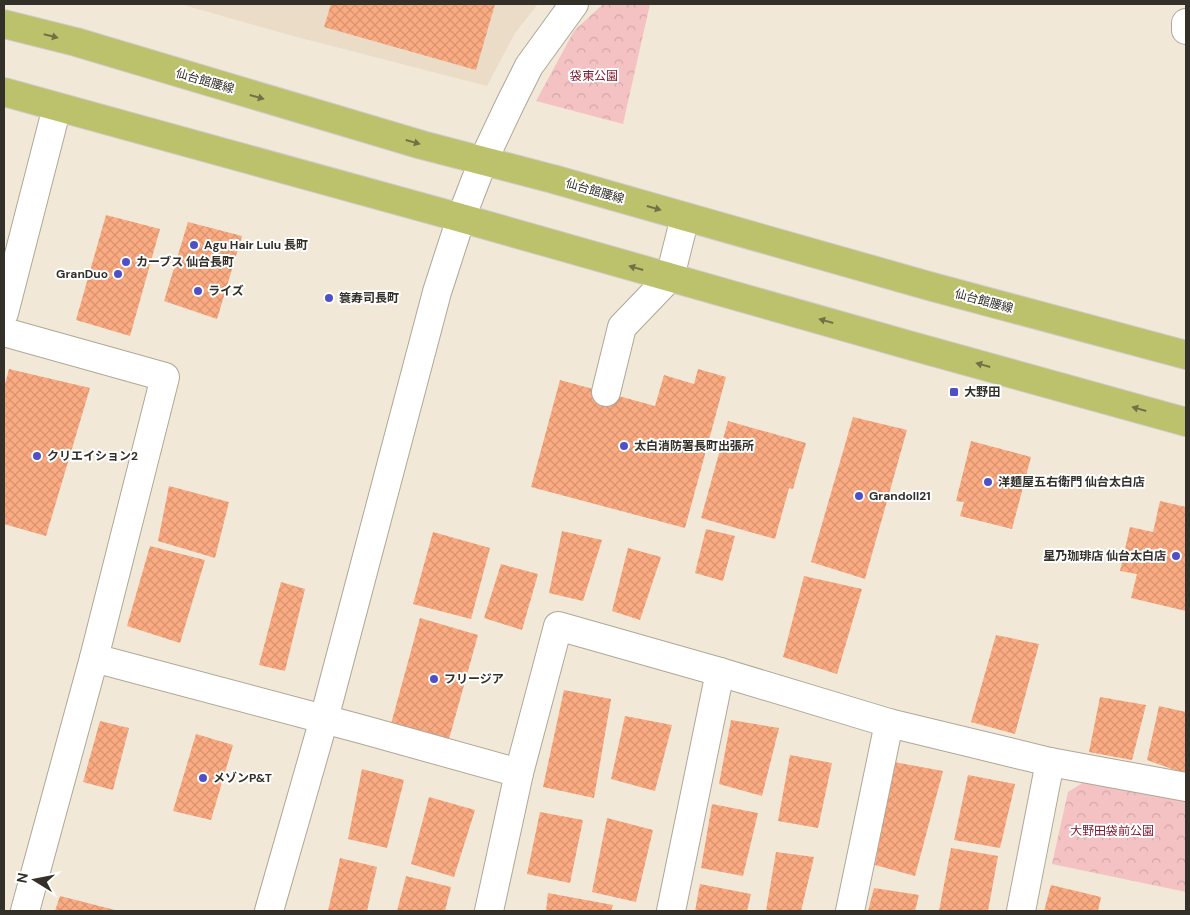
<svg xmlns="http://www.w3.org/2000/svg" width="1190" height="915" font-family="'DM Sans','Noto Sans JP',sans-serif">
<defs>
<pattern id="park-crowns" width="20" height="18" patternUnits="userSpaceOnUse" patternTransform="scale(1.25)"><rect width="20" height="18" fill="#f5c2c4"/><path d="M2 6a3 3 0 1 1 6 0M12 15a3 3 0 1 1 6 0" fill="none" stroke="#d2a7a8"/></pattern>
<pattern id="building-cross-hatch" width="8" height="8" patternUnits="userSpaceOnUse" patternTransform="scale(1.25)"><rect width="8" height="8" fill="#fbab82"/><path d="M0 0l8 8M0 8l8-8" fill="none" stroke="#d89370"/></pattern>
</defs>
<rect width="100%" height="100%" fill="#f2e8d8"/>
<path fill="#eadcc7" d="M180,4H538L515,33L487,86L293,36Z"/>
<g fill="url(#park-crowns)">
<path d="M603,4H650L623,124L536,101L574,31Z"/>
<path d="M1087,780L1186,801V892L1052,864L1068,792Z"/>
</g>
<g fill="url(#building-cross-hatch)">
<path d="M331,4H495L476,70L324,27Z"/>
<path d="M106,215L160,229L130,336L76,320Z"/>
<path d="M188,222L242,236L217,319L164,301Z"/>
<path d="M9,369L90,388L46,536L4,524V388Z"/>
<path d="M698,369L726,377L685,528L531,487L560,380L655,406L664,375L694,384Z"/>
<path d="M853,417L907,430L865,579L811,562Z"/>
<path d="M728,421L806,443L793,489L789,488L775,539L701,518Z"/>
<path d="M971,441L1031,457L1012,529L960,516L964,502L956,501Z"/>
<path d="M169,486L229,502L215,558L158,541Z"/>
<path d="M1160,501L1186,507V611L1131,598L1137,574L1120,571L1130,527L1153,532Z"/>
<path d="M706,529L735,536L723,581L695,573Z"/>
<path d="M562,531L602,540L583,601L549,593Z"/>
<path d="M433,532L490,548L471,619L413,604Z"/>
<path d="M150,546L205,560L180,643L127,626Z"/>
<path d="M628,548L661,557L640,620L612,611Z"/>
<path d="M501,564L538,574L522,630L484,618Z"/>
<path d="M804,576L862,589L837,674L783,657Z"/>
<path d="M281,582L305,589L285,671L259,665Z"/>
<path d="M420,618L478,635L449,739L391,724Z"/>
<path d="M996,635L1039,644L1015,734L971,722Z"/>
<path d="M564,690L611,699L594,798L543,787Z"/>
<path d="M1100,697L1146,705L1132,760L1089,752Z"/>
<path d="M1159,706L1186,712V774L1147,760Z"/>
<path d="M625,716L672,725L655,791L611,779Z"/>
<path d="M731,720L779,728L762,796L719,784Z"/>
<path d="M100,721L129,728L113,790L83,782Z"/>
<path d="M196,734L233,745L211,820L173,811Z"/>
<path d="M790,755L832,763L818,828L778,821Z"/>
<path d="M894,762L943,771L915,876L875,865Z"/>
<path d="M362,769L404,780L387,848L348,839Z"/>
<path d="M968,775L1015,784L1000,848L954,840Z"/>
<path d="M429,797L475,810L454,877L411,864Z"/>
<path d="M712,804L758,813L743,876L701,868Z"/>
<path d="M540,812L583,820L570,883L527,874Z"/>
<path d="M607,818L653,830L636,902L592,892Z"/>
<path d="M951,848L998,856L988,911H939Z"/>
<path d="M776,852L814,857L801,911H766Z"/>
<path d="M340,858L377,867L367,911H328Z"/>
<path d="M406,876L451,887L445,911H397Z"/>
<path d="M700,884L751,894L747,911H695Z"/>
<path d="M1051,885L1101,897L1098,911H1044Z"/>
<path d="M874,888L919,895L915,911H868Z"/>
<path d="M548,893L613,905L611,911H546Z"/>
<path d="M60,896L119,911H55Z"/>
</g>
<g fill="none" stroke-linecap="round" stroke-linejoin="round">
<defs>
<g id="minor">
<path d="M1186,30V23"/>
<path d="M4,313L57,107"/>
<path d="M4,332L165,377L94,658L361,729L519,773"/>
<path d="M606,392L622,327L670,277L685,217"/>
<path d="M25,911L94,658"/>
<path d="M269,911L324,719L437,292L461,218L483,161L510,104L529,66L574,4"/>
<path d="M489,911L519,773L558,626L720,672L889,723"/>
<path d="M671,911L720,672"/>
<path d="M850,911L889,723L1050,762L1186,787"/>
<path d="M1021,911L1050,762"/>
</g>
<g id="major">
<path d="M4,24L76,42L422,145L553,179L929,286L1186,355"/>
<path d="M4,92L461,218L912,346L1186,422"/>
</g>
</defs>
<use href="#minor" stroke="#b0a798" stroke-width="30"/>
<use href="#major" stroke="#cecdcc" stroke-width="30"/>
<use href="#minor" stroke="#fff" stroke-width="28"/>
<use href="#major" stroke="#bcc16c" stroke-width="28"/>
</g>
<defs><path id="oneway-solid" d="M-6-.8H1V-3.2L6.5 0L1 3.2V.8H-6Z" transform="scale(1.25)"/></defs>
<g fill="#717147">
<use href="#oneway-solid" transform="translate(51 36) rotate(14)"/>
<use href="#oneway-solid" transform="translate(257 97) rotate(16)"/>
<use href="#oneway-solid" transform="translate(413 142) rotate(16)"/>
<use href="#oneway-solid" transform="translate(654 208) rotate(16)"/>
<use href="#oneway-solid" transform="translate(636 268) rotate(-164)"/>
<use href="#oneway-solid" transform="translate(826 321) rotate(-164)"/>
<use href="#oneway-solid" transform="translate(983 365) rotate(-164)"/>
<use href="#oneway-solid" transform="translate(1139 409) rotate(-164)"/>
</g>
<g fill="#4f50c7" stroke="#fff" stroke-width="2">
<circle cx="194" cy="245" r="5"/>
<circle cx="126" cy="262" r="5"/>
<circle cx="118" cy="274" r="5"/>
<circle cx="198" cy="291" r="5"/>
<circle cx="329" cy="298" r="5"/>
<rect x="949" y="387" width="10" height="10" rx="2.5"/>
<circle cx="624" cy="446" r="5"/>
<circle cx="37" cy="456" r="5"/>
<circle cx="988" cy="482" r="5"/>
<circle cx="859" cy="496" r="5"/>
<circle cx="1176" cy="556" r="5"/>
<circle cx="434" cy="679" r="5"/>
<circle cx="203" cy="778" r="5"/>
</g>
<g text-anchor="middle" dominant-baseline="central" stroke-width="4" stroke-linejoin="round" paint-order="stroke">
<g font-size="12" fill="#82192e" stroke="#fff">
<text x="594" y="76">袋東公園</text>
<text x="1112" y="831">大野田袋前公園</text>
</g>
<g font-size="12" fill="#332f29" stroke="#fff">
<text transform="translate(205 81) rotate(16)">仙台館腰線</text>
<text transform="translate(595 191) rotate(16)">仙台館腰線</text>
<text transform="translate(984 301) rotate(15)">仙台館腰線</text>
</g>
<g font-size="12" font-weight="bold" fill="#332f29" stroke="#fff" text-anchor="start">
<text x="204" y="245">Agu Hair Lulu 長町</text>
<text x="136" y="262">カーブス 仙台長町</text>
<text x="108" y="274" text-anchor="end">GranDuo</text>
<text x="208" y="291">ライズ</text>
<text x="339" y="298">簑寿司長町</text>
<text x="964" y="392">大野田</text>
<text x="634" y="446">太白消防署長町出張所</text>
<text x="47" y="456">クリエイション2</text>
<text x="998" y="482">洋麺屋五右衛門 仙台太白店</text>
<text x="869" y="496">Grandoll21</text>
<text x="1166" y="556" text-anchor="end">星乃珈琲店 仙台太白店</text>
<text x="444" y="679">フリージア</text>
<text x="213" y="778">メゾンP&amp;T</text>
</g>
</g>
<rect width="1190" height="915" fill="none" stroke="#332f29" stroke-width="10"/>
<g transform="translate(35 880) rotate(280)" stroke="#ffffff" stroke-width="4" paint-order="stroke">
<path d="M0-4L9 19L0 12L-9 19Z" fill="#332f29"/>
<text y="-8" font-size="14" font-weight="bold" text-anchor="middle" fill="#332f29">N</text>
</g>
</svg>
